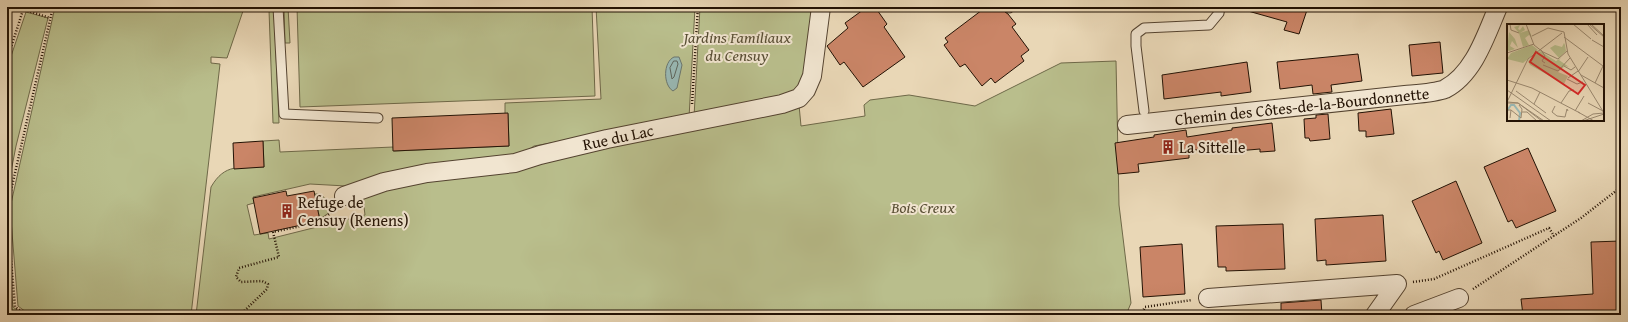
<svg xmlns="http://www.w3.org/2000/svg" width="1628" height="322" font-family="'Gentium Book Plus',serif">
<rect width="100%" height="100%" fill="#e9d7b6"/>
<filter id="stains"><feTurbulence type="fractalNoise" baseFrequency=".005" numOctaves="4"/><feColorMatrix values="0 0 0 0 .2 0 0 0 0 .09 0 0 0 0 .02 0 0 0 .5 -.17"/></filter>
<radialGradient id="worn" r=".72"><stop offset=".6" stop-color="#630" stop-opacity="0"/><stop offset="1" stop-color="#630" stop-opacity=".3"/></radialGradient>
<g fill="#b9be8c" stroke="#6e6848">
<path d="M55,7H274L279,123H273L269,10L243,11L227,58L211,57V63L220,64L191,315H30L18,306L10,208Z"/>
<path d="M284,7H288L290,43H285Z"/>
<path d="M297,7H592L595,96L300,107Z"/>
<path d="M596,7H695L689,118L534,146L515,159L346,186L310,184L253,197L254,203L247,205L254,235L268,233L269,239L365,215L363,199L369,193L799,105L801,126L865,116L864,105L870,100L909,95L975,106L1061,63L1116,61L1119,205L1131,303L1126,315H196L211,187C225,163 239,168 264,167L263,141L279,140L280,152L393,147L394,151L509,146L508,114H505V103L601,99Z"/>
<path d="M700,7H815L804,80L796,93L694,117Z"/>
<path d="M26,12L48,18L16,146L7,192V68Z"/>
<path d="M314,194H321L331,206L330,212L320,219Z"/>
<path d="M7,246L13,307L24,315H7Z"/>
</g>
<path fill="#99b8b4" stroke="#6a766e" d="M674,57H679L682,65L677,88L673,91C663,85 663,62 674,57Z"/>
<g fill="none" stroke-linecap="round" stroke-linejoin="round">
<path stroke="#5e655c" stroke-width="1" d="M674,61H677L678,64L674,77L672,79L670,68Z"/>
</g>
<g fill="#ca8567" stroke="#231204">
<path d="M867,7H875L887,24L884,27L905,57L863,87L844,62L840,65L827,46L848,28L845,23Z"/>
<path d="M986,7H1003L1005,12L1008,14L1016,24L1012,27L1029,50L1021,56L1024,61L995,83L991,78L982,86L965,64L960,67L944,45L948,42L945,38Z"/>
<path d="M1249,7H1308L1299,34L1284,30L1287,22L1248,11Z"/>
<path d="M1440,42L1443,73L1412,76L1409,45Z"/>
<path d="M1358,54L1362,81L1331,85L1332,92L1313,94L1312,85L1280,89L1277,62Z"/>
<path d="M1247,62L1251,92L1221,96V92L1164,99L1162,75Z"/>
<path d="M1391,109L1394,134L1366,137V131H1359L1358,113Z"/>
<path d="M508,113L509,146L393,151L392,118Z"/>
<path d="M1328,114L1330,139L1310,141L1309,138H1305L1304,119L1316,118V115Z"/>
<path d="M1272,123L1275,151L1260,152V149L1237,151L1236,144L1189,151V158L1138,164L1139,172L1118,174L1115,143L1154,137V135L1186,130L1187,137L1232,130V128Z"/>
<path d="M263,141L264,167L234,169L233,143Z"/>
<path d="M1528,148L1556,211L1516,228L1512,220L1508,222L1484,167Z"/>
<path d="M1456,181L1482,243L1443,260L1439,251L1436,253L1412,201Z"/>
<path d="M286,191L287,196L314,191L320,221L260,234L253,198Z"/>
<path d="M1383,215L1386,261L1326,265V260L1317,261L1315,219Z"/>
<path d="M1283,224L1285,269L1226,271V267H1218L1216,226Z"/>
<path d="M1621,241V315H1523L1521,299L1593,294L1591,242Z"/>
<path d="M1182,244L1185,294L1143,297L1140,247Z"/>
<path d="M1321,300L1322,315H1281V303Z"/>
</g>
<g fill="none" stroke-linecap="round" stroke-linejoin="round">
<defs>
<g id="lane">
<path d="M278,7L284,114L378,118"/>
<path d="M1009,8L1010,7"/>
<path d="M1144,111L1136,46V34L1144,28L1209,25L1219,13L1220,7"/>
</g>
<g id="street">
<path d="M1127,125L1405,95C1415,94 1435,93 1445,89C1474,74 1486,35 1498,7"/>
<path d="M344,196L384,182L427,173L515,163L540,155L607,139L782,104L799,98L806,90L812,76L821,7"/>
<path d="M1208,298L1397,284L1375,315"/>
<path d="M1414,315L1459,298"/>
</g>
</defs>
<use href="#lane" stroke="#544330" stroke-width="11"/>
<use href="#street" stroke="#544330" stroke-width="20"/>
<g stroke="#231204" stroke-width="2.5" stroke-dasharray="1 2" stroke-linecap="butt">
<path d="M19,8L50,18"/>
<path d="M7,60L24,7"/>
<path d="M692,104L698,7"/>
<path d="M7,208L53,7"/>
<path d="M7,213L15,307L28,315"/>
<path d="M1413,282L1434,279L1549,228L1554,236"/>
<path d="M1473,289L1581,218L1621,187"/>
<path d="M240,315L267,289L268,284L262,281L241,282L236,277L239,268L279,257L273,232L320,222L334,210"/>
<path d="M1141,315L1145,307L1192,300"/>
</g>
<use href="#lane" stroke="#f1e5d0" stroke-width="9"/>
<use href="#street" stroke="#f1e5d0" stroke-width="18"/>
</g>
<defs>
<symbol id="building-bare" viewBox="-9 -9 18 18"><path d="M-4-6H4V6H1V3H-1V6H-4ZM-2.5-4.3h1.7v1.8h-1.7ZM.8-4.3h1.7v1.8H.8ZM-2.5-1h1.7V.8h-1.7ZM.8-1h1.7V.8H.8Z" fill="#8f2418" stroke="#f1e5d0" stroke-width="2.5" paint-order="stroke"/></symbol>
</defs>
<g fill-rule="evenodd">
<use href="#building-bare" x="1158" y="137" width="20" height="20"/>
<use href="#building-bare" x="277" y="201" width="20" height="20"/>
</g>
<g text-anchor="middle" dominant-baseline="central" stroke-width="4" stroke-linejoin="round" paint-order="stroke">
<g font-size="16" font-style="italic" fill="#584e34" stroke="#f1e5d0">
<text x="737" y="37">Jardins Familiaux<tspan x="737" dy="18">du Censuy</tspan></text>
<text x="923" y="207">Bois Creux</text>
</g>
<g font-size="16" fill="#231204" stroke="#f1e5d0">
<text transform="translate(1302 106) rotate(-6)">Chemin des Côtes-de-la-Bourdonnette</text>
<text transform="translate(618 137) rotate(-12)">Rue du Lac</text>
</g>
<g font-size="16" fill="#231204" stroke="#f1e5d0" text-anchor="start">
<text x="1179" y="147">La Sittelle</text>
<text x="298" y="202">Refuge de<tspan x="298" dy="18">Censuy (Renens)</tspan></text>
</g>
</g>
<g transform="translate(1507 24)">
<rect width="97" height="97" fill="#e9d7b6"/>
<path d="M13,1L11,5L13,6L16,2L18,6L13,9L22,6L25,13L22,11L18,14L22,21L16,23L12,9L7,3ZM2,8L8,15L11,24L5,17L3,22L8,25L2,27L0,26ZM57,19L58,21L59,27L52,34L43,24L48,21L55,23ZM25,21L31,26L16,39L0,35L4,29ZM33,27L49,37L54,34L52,36L62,43L58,42L51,48L61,52L57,60L23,41L21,37Z" fill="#b9be8c"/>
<path fill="none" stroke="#99b8b4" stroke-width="2" d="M0,87L4,81H7L13,89L12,97"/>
<path fill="none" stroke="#9a886f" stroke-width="1" d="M3,0L4,6L12,9M19,0L27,21L36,28L51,35L60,27M66,0L84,15M80,0L90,11M82,0L97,13M84,0L97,12M25,12L41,4L57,8L61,30L97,89M57,13L96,42L88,59M85,16L97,23M34,26L38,32L35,37L38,39M0,29L27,20M36,41L51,47L63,34M57,42L64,46L68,43M71,48L81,33M74,51L97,64M61,54L71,47M60,55L70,60L76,58M0,56L25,64L73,89M0,66L44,97M9,67L39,89M0,78L21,35L55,9M1,78L11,79L35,97M0,79H11L37,97M54,79L62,67L67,66M81,79L96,87M27,80L33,68M48,82L45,88L50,92L58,93L60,85L61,87M0,86H4L3,94M4,86L14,94L15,85L12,81M68,87L77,72M15,88H20L30,97M71,88L87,97M74,97L86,90L97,89M76,97L97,90"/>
<path fill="#d62828" fill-opacity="0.15" stroke="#d62828" stroke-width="2" d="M29,28L78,61L71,70L23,38Z"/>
<rect width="97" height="97" fill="none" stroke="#231204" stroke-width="2"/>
</g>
<rect width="1628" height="322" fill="none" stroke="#e9d7b6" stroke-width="24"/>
<rect x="8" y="8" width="1612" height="306" fill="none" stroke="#231204" stroke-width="2"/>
<rect x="12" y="12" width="1604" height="298" fill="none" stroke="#231204"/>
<rect width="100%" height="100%" filter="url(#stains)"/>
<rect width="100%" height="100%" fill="url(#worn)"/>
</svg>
